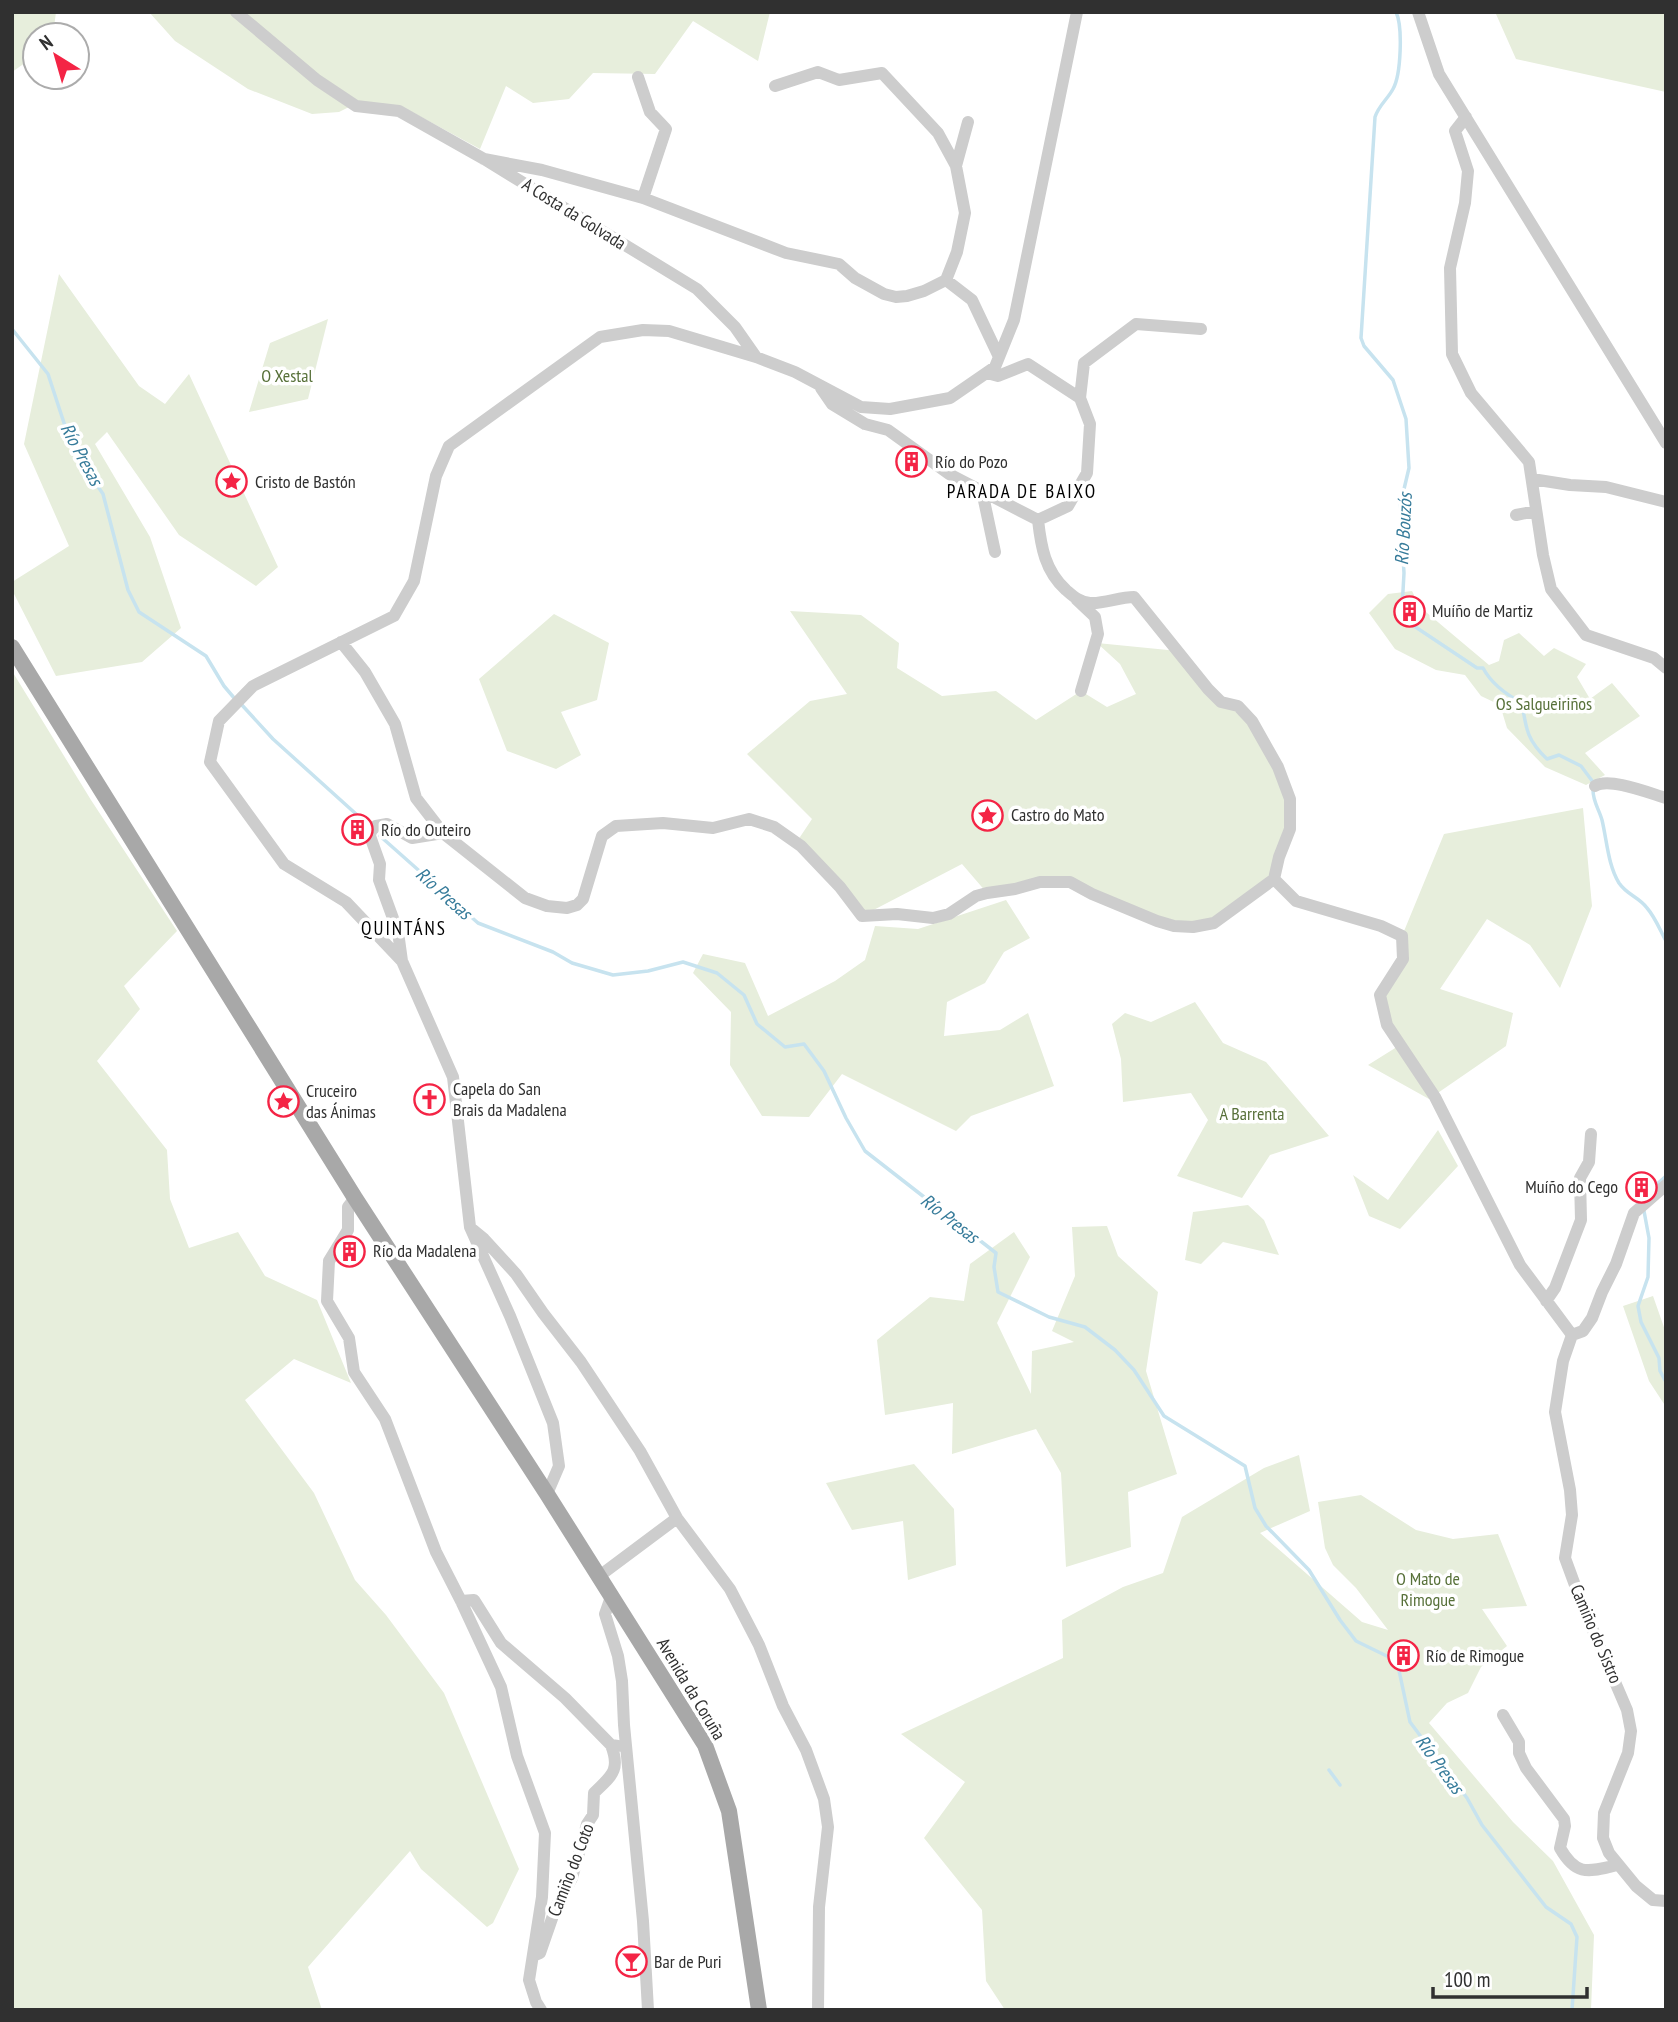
<svg xmlns="http://www.w3.org/2000/svg" width="1678" height="2022" font-family="'PT Sans Narrow',sans-serif">
  <style>
    .green { fill: #e7eedc }
    .lines { fill: none; stroke-linecap: round; stroke-linejoin: round }
    .stream { stroke: #c7e3ef; stroke-width: 3.5 }
    .minor { stroke: #cdcdcd; stroke-width: 12 }
    .major { stroke: #a8a8a8; stroke-width: 16 }
    .labels { text-anchor: middle; stroke-width: 7; stroke-linejoin: round; paint-order: stroke }
    .street-label { font-size: 18px; fill: #303030; stroke: #fff }
    .park-label { font-size: 18px; fill: #577039; stroke: #fff }
    .poi-label { font-size: 18px; fill: #303030; stroke: #fff; text-anchor: start }
    .water-label { font-size: 19px; font-style: italic; fill: #367b9a; stroke: #fff }
    .neighbourhood-label { font-size: 19px; letter-spacing: 2px; fill: #000; stroke: #fff }
  </style>
  <rect width="100%" height="100%" fill="#fff"/>
  <!-- green -->
  <path class="green" d="M12,12h44l-3,23h-18v21l-23,16z
    M149,12h621l-12,49 -65,-40 -38,53 -62,-1 -24,26 -36,4 -27,-17 -26,63 -79,-43 -42,-4 -20,10 -27,2 -64,-25 -73,-48z
    M1497,12h169v80l-150,-33 -20,-45z
    M59,274l80,112 26,18 24,-30 89,193 -22,19 -77,-51 -72,-103 -12,12 55,93 31,91 -39,34 -86,14 -44,-86v-8l57,-36 -45,-102z
    M328,319l-20,80 -59,13 21,-69z
    M1412,591l8,16 69,58 10,-4 5,-21 15,-7 25,23 10,-8 32,16 -9,13 13,22 22,-16 28,33 -55,37 20,22 -19,10 -41,-18 -38,-39 -7,-23 -19,-9 -16,-21 -29,-5 -41,-21 -26,-36 19,-19z
    M790,611l71,4 38,28 -2,25 45,28 54,-5 40,29 45,-29 26,16 29,-13 -16,-30 -23,-21 81,8 30,38 30,17 52,93 -16,80 -60,44 -40,3 -104,-44 -83,11 -25,-29 -100,52 -66,-73 16,-24 -65,-65 63,-53 37,-7z
    M554,614l55,29 -12,57 -36,12 20,43 -25,14 -49,-18 -28,-72z
    M12,671l79,129 86,131 -53,55 16,23 -43,52 70,89 3,49 19,49 49,-16 27,44 52,24 34,83 -57,-24 -49,41 69,93 41,87 31,35 58,78 75,176 -26,54 -6,4 -66,-58 -11,-18 -102,116 14,43h-310z
    M1583,808l9,98 -32,82 -30,-43 -43,-26 -47,70 73,24 -7,33 -77,53 -61,-34 32,-20 -20,-50 23,-36 -1,-23 42,-102z
    M1006,900l24,38 -26,14 -19,31 -38,19 -3,34 56,-6 28,-17 26,73 -83,30 -15,15 -114,-57 -33,43 -47,-1 -32,-51 1,-53 -38,-39 10,-19 42,9 23,53 67,-35 30,-21 10,-34 43,3z
    M1195,1002l28,41 43,19 63,74 -59,19 -28,43 -65,-22 31,-56 -17,-27 -68,9 -2,-43 -9,-35 13,-11 26,9z
    M1438,1130l20,36 -58,63 -31,-13 -16,-41 35,25z
    M1248,1205l16,15 15,35 -56,-13 -22,22 -16,-4 8,-48z
    M1107,1226l11,30 40,36 -12,79 31,103 -49,18 3,55 -65,20 -5,-94 -25,-44 -84,25 1,-51 -68,12 -8,-75 53,-43 34,4 6,-37 44,-32 16,25 -33,66 34,71 1,-43 42,-9 -22,-11 23,-55 -3,-49z
    M1653,1296l13,37v74l-17,-26 -26,-75z
    M1299,1455l11,56 -50,22 102,89 26,8 -32,-42 -23,-23 -8,-17 -7,-46 43,-7 55,35 37,9 45,-5 29,72 -45,3 25,37 -26,21 -13,26 -21,10 -18,20 84,99 40,39 41,74 -3,75h-586l-19,-29 -4,-71 -58,-72 41,-56 -64,-48 162,-76 -1,-38 61,-33 40,-14 19,-56 82,-49z
    M914,1464l40,45 2,56 -48,15 -5,-59 -51,9 -26,-47z"/>
  <g class="lines">
    <!-- stream -->
    <path class="stream" d="M1396,12c7,15 5,63 -3,77 -6,11 -14,16 -18,28l-14,221 3,8 29,34 13,39 3,49 -9,38 4,67 -2,36 3,11 72,48h6c8,15 24,27 39,35 4,26 5,37 25,56l12,-4 22,11 12,16
      M12,329l36,45 18,55 18,37 19,28 25,96 11,22 67,44 18,30 11,13
      M241,704l32,35 93,84
      M1593,790c0,12 6,19 9,30 5,21 6,45 17,63 8,12 20,14 28,25 8,9 13,22 19,33
      M380,836l98,87 75,29 19,11 41,12 35,-4 35,-9 34,11 27,22 13,29 28,23 19,-3 20,27 22,47 19,33 131,102 -2,14 4,25 51,25 36,10 30,23 19,20 30,46 81,50 10,42 11,18 43,44 31,50 16,21 41,20 13,61 57,76 15,27 64,82 25,17 6,13 -5,73
      M1655,1186l11,-10
      M1644,1211l5,27 -1,39 -10,29 3,16 18,36 1,13 6,11
      M1329,1770l11,15"/>
    <!-- minor -->
    <path class="minor" d="M236,12l81,68 39,26 43,5 85,48 213,130 38,38 21,30
      M1418,12l21,62 227,369
      M638,77l12,35 16,17 -23,69
      M1466,117l-11,14 13,40 -3,32 -15,65 2,86 19,39 58,69 14,93 8,34 35,46 68,23 12,10
      M484,159l58,11 101,28 143,55 53,11 16,14 29,16 12,3 11,-1 17,-5 22,-11 11,-28 8,-39 -9,-47 -18,-33 -56,-60 -43,7 -21,-8 -43,14
      M956,166l12,-44
      M946,280l26,20 27,57
      M987,373l11,3 30,-12 52,34 10,26 -3,49 -19,33 -30,14
      M821,388l11,16 33,20 23,6 61,44 89,46c3,27 7,51 28,70 7,6 13,12 24,13 14,1 29,-6 44,-6l74,92 13,13 17,4 14,15 26,46 12,32v30l-11,28 -5,22 22,22 85,25 21,10 1,23 -23,36 7,30 48,72 85,168 52,70
      M1080,398l4,-35 52,-39 65,5
      M1532,479l38,6 36,2 60,15
      M982,491l13,61
      M1516,515l20,-4
      M1077,600l18,17 3,17 -17,57
      M341,642l24,30 30,52 21,74 27,35 82,65 22,8 20,2 10,-3 6,-6 19,-63 14,-10 47,-3 50,5 36,-9 25,8 27,19 39,41 22,29 35,-2 36,4 16,-4 27,-18 11,-3 28,-4 25,-7h30l22,12 65,27 17,5 19,1 21,-4 60,-44
      M1595,786c14,-9 54,7 71,12
      M402,961l-4,-29 -19,-52 1,-16 -10,-28 1,-5 5,-5 11,-2 25,14 31,-5
      M355,1198l-7,9v23l-19,31 -2,40 22,37 5,34 31,47 51,133 25,49 40,86 16,69 28,77 -3,64 -13,83 7,22 5,8
      M473,1230l11,9 32,35 27,39 38,49 59,89 37,67 53,71 29,56 24,61 23,44 18,49 4,28 -9,80 -1,103
      M1546,1301l9,-13 26,-68 -1,-42 9,-16 2,-28
      M1572,1335l-9,26 -8,51 15,78 2,25 -7,43 18,49 44,103 4,21 -3,22 -24,60 -1,25 6,15 27,33 17,14 13,1
      M1572,1335l11,-4 9,-13 10,-26 14,-28 18,-51 32,-28
      M547,1494l12,-28 -6,-43 -43,-107 -40,-89 -17,-150 -51,-116 -56,-59 -62,-38 -74,-102 9,-41 34,-35 141,-70 20,-35 22,-105 13,-30 151,-109 43,-7 26,1 87,26 39,15 66,35 29,2 60,-11 45,-31 19,-47 63,-308
      M598,1577l79,-59
      M611,1597l-6,17 13,42 4,25 2,44 19,196 5,89
      M461,1601l13,-1 27,43 64,55 46,47 7,1
      M1503,1715l16,27v11l7,15 38,51 1,7 -5,22c17,30 30,23 58,17
      M533,1956l7,-3 16,-46 16,-29 15,-54 6,-9 1,-22c17,-17 27,-22 17,-48"/>
    <!-- major -->
    <path class="major" d="M12,647l343,551 192,296 158,251 24,66 30,199"/>
  </g>
  <!-- icons -->
  <defs>
    <symbol id="building-ring" viewBox="-11 -11 22 22"><circle r="9.5" fill="#fff" stroke="#f42445" stroke-width="1.5"/><path d="M-4-6H4V6H1V3H-1V6H-4ZM-2.5-4.3h1.7v1.8h-1.7ZM.8-4.3h1.7v1.8H.8ZM-2.5-1h1.7V.8h-1.7ZM.8-1h1.7V.8H.8Z" fill="#f42445"/></symbol>
    <symbol id="sight-ring" viewBox="-11 -11 22 22"><circle r="9.5" fill="#fff" stroke="#f42445" stroke-width="1.5"/><path d="M0-6L1.8-2.2L6-1.7L2.9 1.2L3.7 5.4L0 3.3L-3.7 5.4L-2.9 1.2L-6-1.7L-1.8-2.2Z" fill="#f42445"/></symbol>
    <symbol id="church-ring" viewBox="-11 -11 22 22"><circle r="9.5" fill="#fff" stroke="#f42445" stroke-width="1.5"/><path d="M-1.2-6h2.4v3.5h3.3v2.4h-3.3V6h-2.4V-.1h-3.3v-2.4h3.3Z" fill="#f42445"/></symbol>
    <symbol id="bar-ring" viewBox="-11 -11 22 22"><circle r="9.5" fill="#fff" stroke="#f42445" stroke-width="1.5"/><path d="M-6-5H6L.8 .8V4.5H3.5V6h-7V4.5H-.8V.8Z" fill="#f42445"/></symbol>
  </defs>
  <g fill-rule="evenodd">
    <use href="#building-ring" x="894" y="444" width="35" height="35"/>
    <use href="#sight-ring" x="214" y="464" width="35" height="35"/>
    <use href="#building-ring" x="1392" y="594" width="35" height="35"/>
    <use href="#sight-ring" x="970" y="798" width="35" height="35"/>
    <use href="#building-ring" x="340" y="812" width="35" height="35"/>
    <use href="#church-ring" x="412" y="1082" width="35" height="35"/>
    <use href="#sight-ring" x="266" y="1084" width="35" height="35"/>
    <use href="#building-ring" x="1624" y="1170" width="35" height="35"/>
    <use href="#building-ring" x="332" y="1234" width="35" height="35"/>
    <use href="#building-ring" x="1386" y="1638" width="35" height="35"/>
    <use href="#bar-ring" x="614" y="1944" width="35" height="35"/>
  </g>
  <g class="labels">
    <!-- street labels -->
    <g class="street-label">
      <text transform="translate(574 214) rotate(32)" y="6">A Costa da Golvada</text>
      <text transform="translate(1596 1634) rotate(67)" y="6">Camiño do Sistro</text>
      <text transform="translate(691 1689) rotate(59)" y="6">Avenida da Coruña</text>
      <text transform="translate(571 1870) rotate(-69)" y="6">Camiño do Coto</text>
    </g>
    <!-- park labels -->
    <g class="park-label">
      <text x="287" y="382">O Xestal</text>
      <text x="1544" y="710">Os Salgueiriños</text>
      <text x="1252" y="1120">A Barrenta</text>
      <text x="1428" y="1585">O Mato de<tspan x="1428" dy="21">Rimogue</tspan></text>
    </g>
    <!-- poi labels -->
    <g class="poi-label">
      <text x="935" y="468">Río do Pozo</text>
      <text x="255" y="488">Cristo de Bastón</text>
      <text x="1432" y="617">Muíño de Martiz</text>
      <text x="1011" y="821">Castro do Mato</text>
      <text x="381" y="836">Río do Outeiro</text>
      <text x="453" y="1095">Capela do San<tspan x="453" dy="21">Brais da Madalena</tspan></text>
      <text x="306" y="1097">Cruceiro<tspan x="306" dy="21">das Ánimas</tspan></text>
      <text x="1618" y="1193" text-anchor="end">Muíño do Cego</text>
      <text x="373" y="1257">Río da Madalena</text>
      <text x="1426" y="1662">Río de Rimogue</text>
      <text x="654" y="1968">Bar de Puri</text>
    </g>
    <!-- water labels -->
    <g class="water-label">
      <text transform="translate(82 454) rotate(62)" y="7">Río Presas</text>
      <text transform="translate(1403 529) rotate(-87)" y="7">Río Bouzós</text>
      <text transform="translate(444 893) rotate(42)" y="7">Río Presas</text>
      <text transform="translate(950 1218) rotate(38)" y="7">Río Presas</text>
      <text transform="translate(1440 1764) rotate(54)" y="7">Río Presas</text>
    </g>
    <!-- neighbourhood labels -->
    <g class="neighbourhood-label">
      <text x="1022" y="498">PARADA DE BAIXO</text>
      <text x="404" y="935">QUINTÁNS</text>
    </g>
  </g>
  <!-- border -->
  <rect width="1678" height="2022" fill="none" stroke="#303030" stroke-width="28"/>
  <!-- north arrow -->
  <g transform="translate(56 56) rotate(323)"><circle r="33" fill="#ffffff" stroke="#acacac" stroke-width="2"/>
  <path d="M0-5L12 26L0 18L-12 26Z" fill="#f42445"/>
  <text y="-10" font-size="19" font-weight="bold" text-anchor="middle" fill="#303030">N</text>
  </g>
  <!-- scale -->
  <path d="M1433 1987v10h154v-10" fill="none" stroke="#303030" stroke-width="3.5"/>
  <text x="1444" y="1987" font-size="21" fill="#303030" stroke="#ffffff" stroke-width="5" paint-order="stroke">100 m</text>
</svg>
